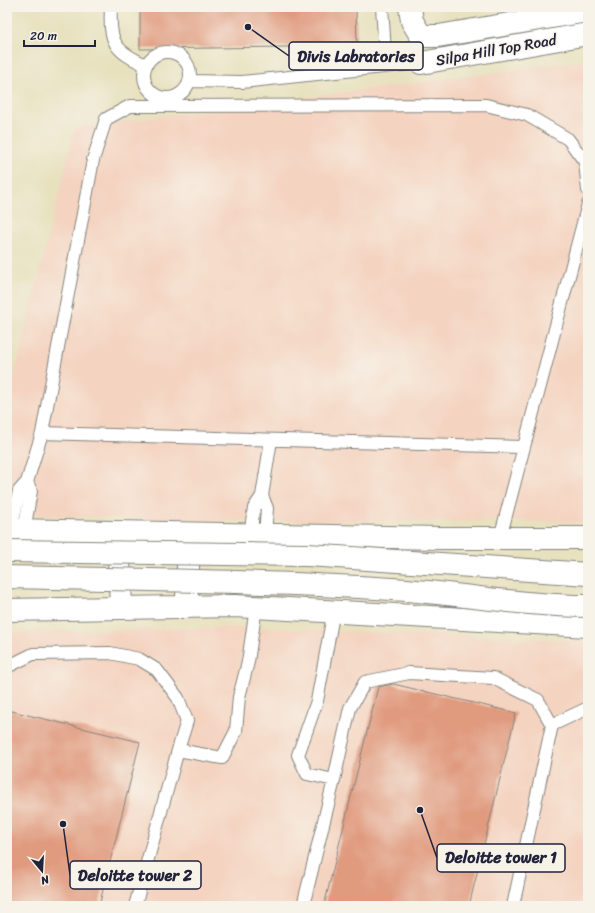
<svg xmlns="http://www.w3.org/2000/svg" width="595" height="913" font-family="Sriracha,sans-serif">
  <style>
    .built { fill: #f4d3c0 }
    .building { fill: #e09a7e }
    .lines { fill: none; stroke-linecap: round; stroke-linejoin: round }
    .service-casing { stroke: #84827c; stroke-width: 14 }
    .minor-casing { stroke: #84827c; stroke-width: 24 }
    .primary-casing { stroke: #84827c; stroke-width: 24 }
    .service { stroke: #fff; stroke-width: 12 }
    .minor { stroke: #fff; stroke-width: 22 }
    .primary { stroke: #fff; stroke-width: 22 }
    .motorway-bridge-casing { stroke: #84827c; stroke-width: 24; stroke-linecap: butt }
    .motorway-bridge { stroke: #fff; stroke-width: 22 }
    .labels { text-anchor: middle; stroke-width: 3; stroke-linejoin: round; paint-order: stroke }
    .street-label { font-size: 15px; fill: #22223b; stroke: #f7f3e8 }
    .leader { fill: none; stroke: #22223b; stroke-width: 1.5 }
    .callout-dot { fill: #22223b; stroke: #f7f3e8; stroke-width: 1.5 }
    .callout { fill: #f7f3e8; stroke: #22223b; stroke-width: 1.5 }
    .callout-label { font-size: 16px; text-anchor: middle; font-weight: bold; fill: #22223b }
  </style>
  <rect width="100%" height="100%" fill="#f7f3e8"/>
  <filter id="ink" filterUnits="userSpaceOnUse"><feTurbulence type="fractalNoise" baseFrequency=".025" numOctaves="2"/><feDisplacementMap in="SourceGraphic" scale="8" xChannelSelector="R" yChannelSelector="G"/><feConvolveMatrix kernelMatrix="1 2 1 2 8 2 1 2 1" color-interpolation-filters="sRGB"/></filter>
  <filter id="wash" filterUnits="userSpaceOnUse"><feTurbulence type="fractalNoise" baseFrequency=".012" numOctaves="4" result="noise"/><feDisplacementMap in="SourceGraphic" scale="16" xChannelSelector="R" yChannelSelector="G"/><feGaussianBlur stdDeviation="0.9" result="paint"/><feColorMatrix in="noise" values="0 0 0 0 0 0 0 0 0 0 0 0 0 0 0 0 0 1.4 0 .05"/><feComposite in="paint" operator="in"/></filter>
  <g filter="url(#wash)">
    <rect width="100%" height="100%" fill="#e7e1be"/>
    <!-- built -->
    <path class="built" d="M588,60v462l-388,-1 -193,-7v-108l68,-278z
      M237,627l351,14v265h-581v-273z"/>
    <g id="blocks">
      <!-- building -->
      <path class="building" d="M140,7h216l1,39 -217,3z
        M393,684l123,29 -47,193h-145l54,-219z
        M7,710l133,32 -41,164h-92z"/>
    </g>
  </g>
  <g filter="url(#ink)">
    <use href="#blocks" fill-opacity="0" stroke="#84827c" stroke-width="1"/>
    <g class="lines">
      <defs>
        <path id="service" d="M111,7c-2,35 3,44 35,58
          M382,7l4,60
          M144 75a23 23 0 1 1 46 0a23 23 0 1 1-46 0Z
          M189,81l53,1 179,-19
          M42,433l481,14
          M11,531l8,-40 8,-9
          M24,531l7,-40 -4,-9 15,-49 51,-273 13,-41 24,-13 356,-1 41,10 41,24 17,23 3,28
          M250,535l4,-27 8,-12
          M265,535l2,-27 -5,-12 9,-56
          M500,538l88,-334
          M334,610l-17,91 -19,54 9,19 27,6 16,-72 15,-26 44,-9 84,5 45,22 14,25 -39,181
          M7,667l26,-13 77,-1 29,6 18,11 21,28 9,23 -9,29 44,8 14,-27 3,-34 9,-35 8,-55
          M552,725l36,-17
          M135,906l43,-156
          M303,906l31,-126"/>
        <path id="minor" d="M410,7l2,14 9,15h17l150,-25
          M421,63l167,-29"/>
        <path id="primary" d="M7,530l434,8h147
          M118,533l3,75
          M187,600l2,-66
          M7,610l228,-4 353,20"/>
      </defs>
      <!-- service casing -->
      <use href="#service" class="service-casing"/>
      <!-- minor casing -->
      <use href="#minor" class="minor-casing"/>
      <!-- primary casing -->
      <use href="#primary" class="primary-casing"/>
      <!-- service -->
      <use href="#service" class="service"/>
      <!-- minor -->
      <use href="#minor" class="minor"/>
      <!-- primary -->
      <use href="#primary" class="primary"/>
      <defs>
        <path id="motorway-bridge" d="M7,551l301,4 280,19
          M7,577c128,3 257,4 385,12 65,4 130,17 196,17"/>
      </defs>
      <!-- motorway-bridge casing -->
      <use href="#motorway-bridge" class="motorway-bridge-casing"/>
      <!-- motorway-bridge -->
      <use href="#motorway-bridge" class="motorway-bridge"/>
    </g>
  </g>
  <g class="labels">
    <!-- street labels -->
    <g class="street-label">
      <text transform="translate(496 50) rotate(-10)" y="5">Silpa Hill Top Road</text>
    </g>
  </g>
  <!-- callouts -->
  <path class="leader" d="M248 27L289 56M420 810L437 858M63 824L70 875"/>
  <g class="callout-dot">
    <circle cx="248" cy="27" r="4"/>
    <circle cx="420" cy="810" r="4"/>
    <circle cx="63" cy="824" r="4"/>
  </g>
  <g class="callout">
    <rect x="289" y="42" width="134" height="28" rx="4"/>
    <rect x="437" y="844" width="128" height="28" rx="4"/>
    <rect x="70" y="861" width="131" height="28" rx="4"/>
  </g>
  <g class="callout-label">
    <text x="356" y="62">Divis Labratories</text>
    <text x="501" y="863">Deloitte tower 1</text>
    <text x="135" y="881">Deloitte tower 2</text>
  </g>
  <!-- margin -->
  <rect width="595" height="913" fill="none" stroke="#f7f3e8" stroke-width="24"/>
  <!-- north arrow -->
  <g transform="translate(42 871) rotate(162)" stroke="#f7f3e8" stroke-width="3" paint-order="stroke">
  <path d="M0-3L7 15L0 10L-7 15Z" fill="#22223b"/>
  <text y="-6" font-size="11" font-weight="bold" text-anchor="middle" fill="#22223b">N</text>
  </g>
  <!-- scale -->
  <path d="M24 40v6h71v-6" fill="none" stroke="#22223b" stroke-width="2"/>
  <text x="30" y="40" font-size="12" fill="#22223b" stroke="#f7f3e8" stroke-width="3" paint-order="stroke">20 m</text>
</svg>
